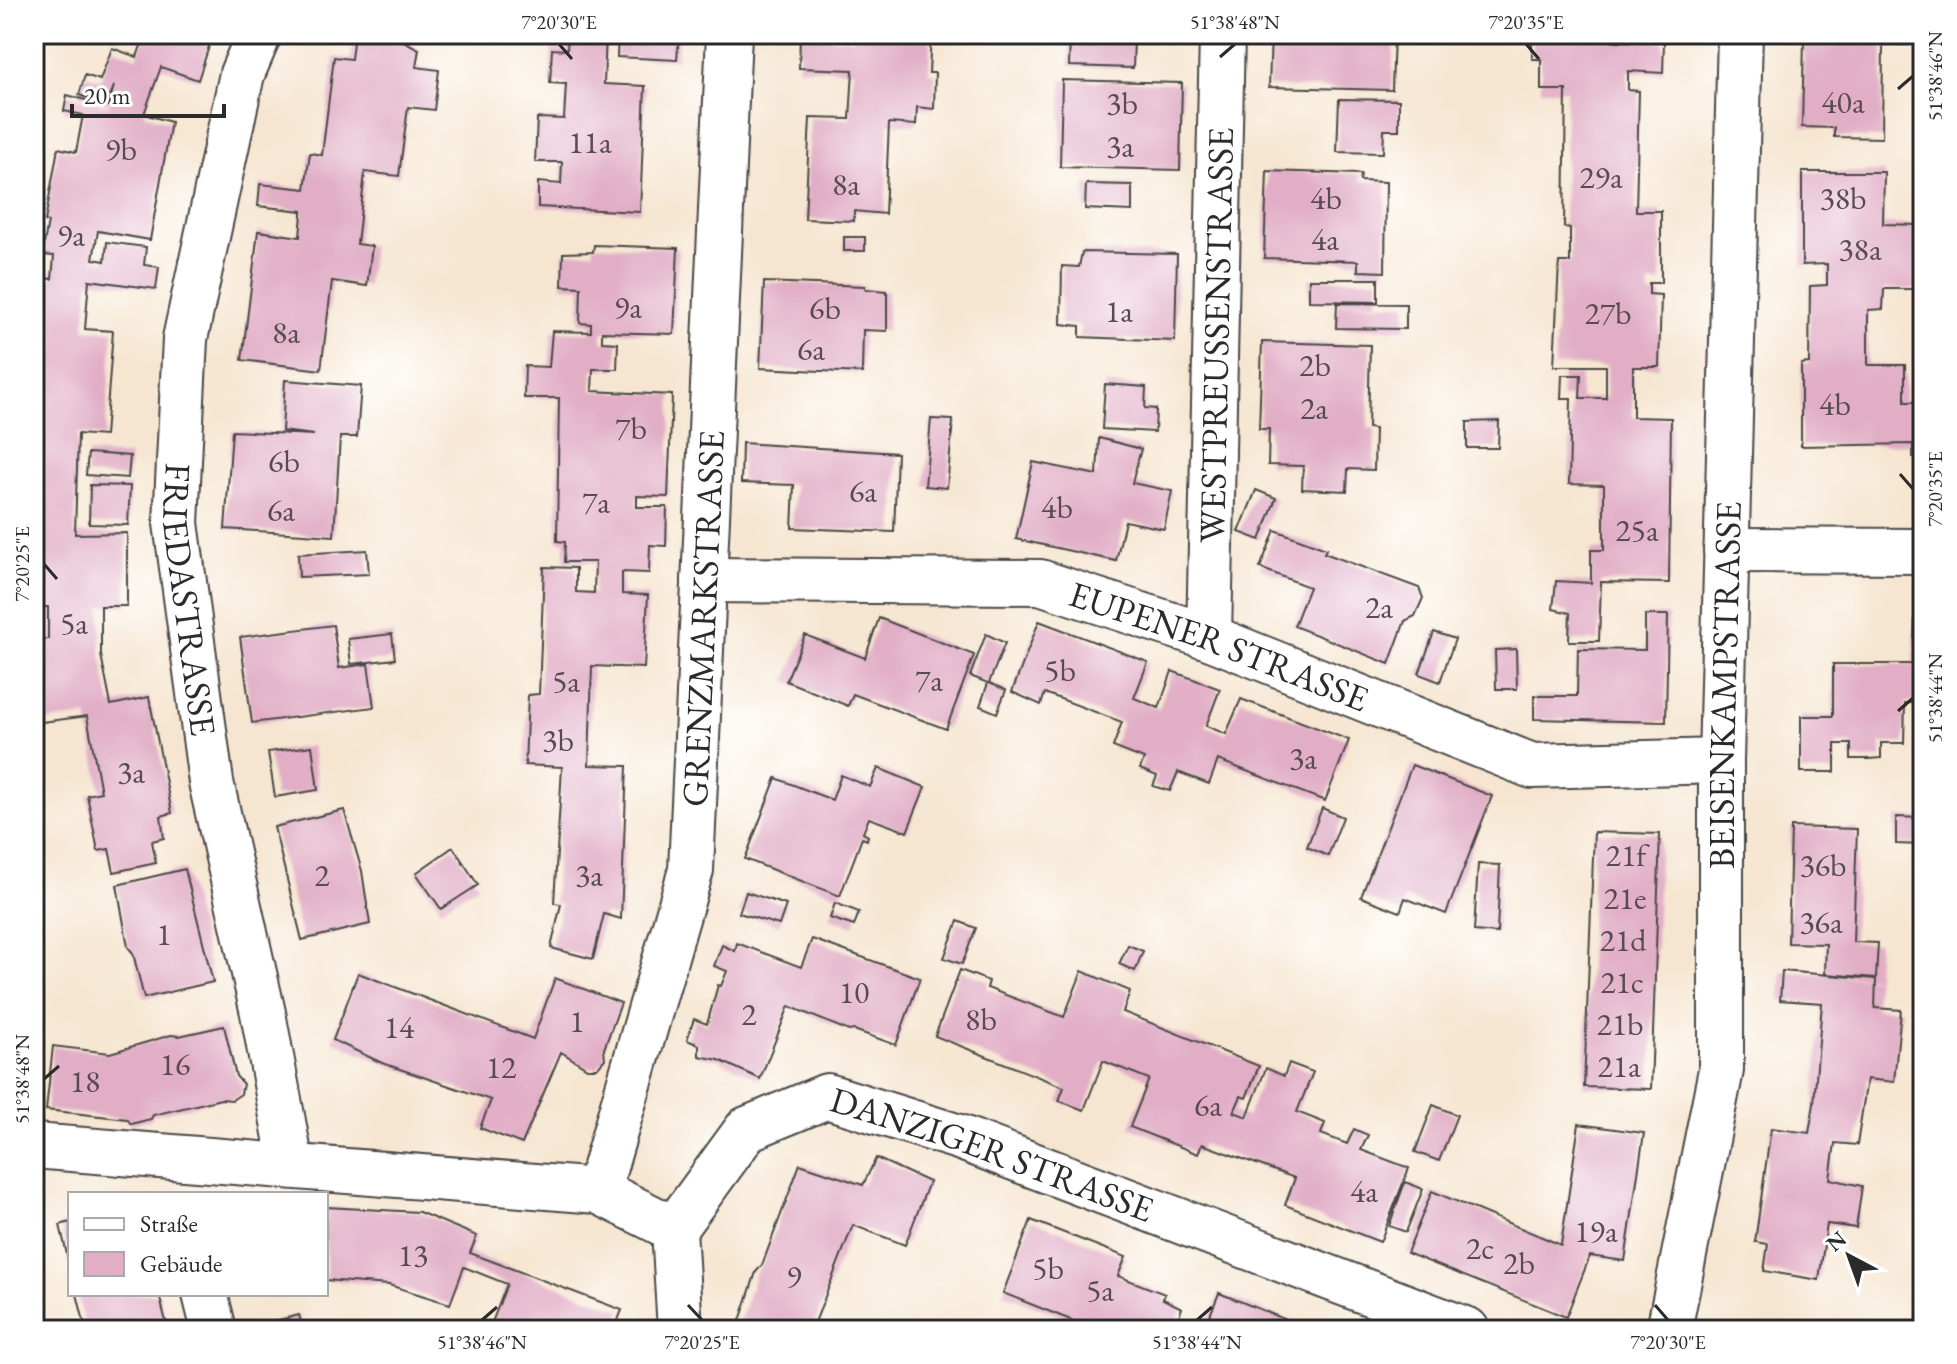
<svg xmlns="http://www.w3.org/2000/svg" width="1957" height="1364" font-family="'EB Garamond',serif">
  <style>
    .building { fill: #e1aec6 }
    .lines { fill: none; stroke-linecap: round; stroke-linejoin: round }
    .street-casing { stroke: #494744; stroke-width: 48 }
    .street { stroke: #fff; stroke-width: 44 }
    .ticks { fill: none; stroke: #2b2b2b; stroke-width: 3 }
    .labels { text-anchor: middle; stroke-width: 6; stroke-linejoin: round; paint-order: stroke }
    .number-label { font-size: 32px; fill: #584c52 }
    .street-label { font-size: 36px; fill: #2b2b2b; stroke: #fff }
    .neatline { fill: none; stroke: #2b2b2b; stroke-width: 3 }
    .ticks-label { font-size: 20px; text-anchor: middle; fill: #2b2b2b }
  </style>
  <rect width="100%" height="100%" fill="#fff"/>
  <filter id="ink" filterUnits="userSpaceOnUse"><feTurbulence type="fractalNoise" baseFrequency=".0125" numOctaves="2"/><feDisplacementMap in="SourceGraphic" scale="16" xChannelSelector="R" yChannelSelector="G"/><feConvolveMatrix kernelMatrix="1 2 1 2 8 2 1 2 1" color-interpolation-filters="sRGB"/></filter>
  <filter id="wash" filterUnits="userSpaceOnUse"><feTurbulence type="fractalNoise" baseFrequency=".006" numOctaves="4" result="noise"/><feDisplacementMap in="SourceGraphic" scale="32" xChannelSelector="R" yChannelSelector="G"/><feGaussianBlur stdDeviation="1.8" result="paint"/><feColorMatrix in="noise" values="0 0 0 0 0 0 0 0 0 0 0 0 0 0 0 0 0 1.4 0 .05"/><feComposite in="paint" operator="in"/></filter>
  <g filter="url(#wash)">
    <rect width="100%" height="100%" fill="#f6e6d1"/>
    <g id="blocks">
      <!-- building -->
      <path class="building" d="M145,34h68l-15,46 -37,-13 -17,47 27,8 -21,118 -52,-9 -5,28 12,2 2,-19 39,5 -2,18 15,2 -3,22 -67,-9 -4,49 28,2 -8,105 -27,-2 -3,100 52,-1v73h-26v49l10,50 38,-8 23,116 -11,3 3,22 -12,3 4,22 -42,9 -5,-23 -11,2 -11,-56 14,-3 -14,-76 -53,7v-83l14,-1v-32h-14v-124l5,-20h-5v-59l6,-127 12,2 2,-23 -12,-1 6,-33 -3,-1 13,-73 18,4 7,-37 -19,-4 3,-16 41,11 6,-20 -7,18 -28,-9 6,-20 15,5 12,-32 25,9z
        M354,34l46,5 19,10 -3,18 23,3 -5,40 -26,-3 -9,69 -34,-4 -8,72 15,2 -5,40 -35,-5 -11,89 -79,-10 16,-129 42,6 2,-23v-3l-44,-5 2,-22 45,5 5,-36 12,2 12,-98 17,2z
        M568,34h38l-2,50 41,2 -5,126 -102,-5v-25l23,2 1,-22h-27l2,-44 27,1 2,-35 -16,-1 2,-34 15,1z
        M618,34h61l-2,26 -60,-3z
        M854,34h77l-2,39h6l-1,36 -17,-2 -1,18 -27,-2 -4,91 -31,-3v10l-49,-2 5,-101 40,1 3,-49 -54,-2 1,-31 53,2z
        M1271,34h123l-2,56 -123,-3z
        M1574,34h39v7l51,1 -1,31 -35,-2v19l11,1 -3,120h25v72h-12v11l12,1 -2,72h-26v50l38,1 -2,165 -68,-1 -2,59h-30l1,-28 -17,-4 3,-28 35,2v-33h13v-65l-35,-1 2,-86h-10l1,-23h19l-1,23h26v-32h-52l5,-104h11v-34l-6,-1 2,-137h-25v-31h-9v-20l42,1z
        M1856,34h51v11l-24,-1 -1,94 -48,-1v-9l-32,-1 2,-88 52,2z
        M1070,37l64,2 -1,29 -64,-2z
        M1062,80l120,3 -2,87 -120,-3z
        M1339,99l60,1v30h-15l-1,23 -46,-1z
        M1267,171l94,3 -1,7 26,1 -1,90 -27,-1v-10l-94,-3z
        M1802,172h82l-1,52 35,1 -1,64h-33l-1,20 -15,1v55h37v37h18v55h-10v-13l-112,2v-82l8,-1 1,-77 17,-1v-21l-25,1z
        M1086,184l46,1v26l-47,-2z
        M844,237h21v14h-21z
        M594,245l84,3 -4,86 -72,-2v10l16,1 -1,26h-24l-1,22 80,4 -4,102 -31,-1v11h30l-1,39 -16,-1 -1,28 -27,-1v22l26,1 -4,73 -52,-2 -3,99 38,1 -6,153 -17,-5 -11,45 -42,-11 10,-44 -7,-1 8,-136 -37,-2 3,-70 11,-1 5,-127 32,1v24l18,1 1,-31h-31l1,-20 -8,-1 2,-143h-35l1,-32 24,1 3,-36 39,1v-8l-11,-1 1,-36 -19,-1 1,-33 30,-1z
        M1082,252l95,2 -2,87 -95,-4v-11l-19,-2 1,-58 17,1z
        M1309,279h69v23l-69,-1z
        M764,282l101,4v3l22,2v40l-24,-1 -1,43 -102,-5z
        M1337,303l69,1v25l-70,-1z
        M1262,342l108,3 -2,83 7,1 -1,41 -26,-1 -1,22 -45,-2 1,-23 -35,-1 1,-36h-10z
        M285,380l76,6 -4,51h-17l-6,99 -109,-7 7,-98 82,4 -32,-4z
        M1105,384l41,3 -1,21 11,1 -1,23 -53,-3z
        M931,419l22,1 -6,68 -22,-2z
        M1499,421l-1,27h-31v-26z
        M1099,438l42,11 -9,34 40,8 -8,38 -39,-8 -9,40 -100,-22 17,-77 64,13z
        M742,443l155,10 -3,79 -102,-4 2,-43 -53,-2z
        M88,453l42,3 -2,22 -42,-3z
        M90,485l40,1 -2,39 -39,-1z
        M1256,490l20,8 -16,42 -21,-8z
        M1275,530l51,19 -2,4 95,35 4,10 -8,18 -10,5 -16,43 -95,-38 15,-39 -49,-19z
        M367,550l2,24 -70,3 -1,-23z
        M1915,613h8v36h-9z
        M1645,615h23l-2,107 -132,-3v-23h43l1,-47 67,1z
        M879,618l95,37 -28,74 -93,-35 -5,12 -62,-25 19,-46 60,23z
        M1039,621l109,41 -14,36 25,10 13,-37 48,18 -14,37 20,8 15,-35 108,41 -24,61 -107,-41 -9,24 -31,-12 -8,19 -17,-5 4,-10 -17,-7 4,-10 -31,-12 9,-25 -77,-29 -4,12 -29,-13z
        M333,625l6,43 29,-4 6,43 -122,16 -12,-86z
        M1434,632l21,7 -15,43 -21,-8z
        M392,634l3,25 -44,5 -3,-25z
        M986,634l19,9 -16,40 17,7 -9,23 -17,-7 8,-23 -18,-7z
        M1516,649l1,40h-21l-1,-39z
        M1913,651h10v52h-18l-1,40h-23v15l-13,1h-17v-15h-16v28h-34v-56h32v-52h80z
        M312,746l6,44 -43,7 -7,-45z
        M1412,765l80,31 -46,118 -41,-16 -5,14 -39,-15z
        M878,768l47,19 -18,45 -38,-14 -6,15 5,3 -1,4 -5,-2 -22,58 -95,-37 31,-81 56,22 9,-25 29,12z
        M1322,808l21,9 -15,39 -21,-9z
        M344,810l18,61 8,53 -68,16 -28,-113z
        M1896,817l27,1v27l-27,-1z
        M1791,827l66,2 -4,113 25,1 -2,35 -51,-4 1,-30 -38,-1z
        M1594,832l66,2 -9,255 -67,-2z
        M453,847l25,38 -37,24 -25,-36z
        M1478,864l22,1 -3,68 -23,-2z
        M185,869l28,113 -69,16 -11,-45 -5,-6 -11,-62z
        M746,892l40,13 -7,20 -40,-12z
        M835,903l24,9 -5,14 -24,-8z
        M958,921l18,7 -14,36 -18,-6z
        M812,939l108,39 -24,67 -42,-15 -5,1 -60,-25 -29,73 -41,-19 -20,-4v-11l-12,-5 7,-21 13,5 11,-39 3,1 6,-15 -13,-5 8,-21 13,6 2,-8 64,24z
        M1128,945l15,6 -8,20 -16,-7z
        M960,970l29,11 -2,7 77,29 18,-46 48,20 -7,21 136,54 -13,32 -5,-2 -7,16 13,5 19,-49 18,8 5,-13 24,9 -16,40 28,11 -4,11 26,10 7,-15 14,6 -7,15 48,18 -29,74 -95,-37 10,-27 -93,-34 -4,10 -68,-27 19,-48 -46,-18 -19,49 -25,-9 5,-14 -129,-51z
        M1782,971l94,8 -1,29 26,2 -7,72 -27,-3 -10,66 -22,-2 -5,36 32,7 -6,42 -29,-4 -8,56 -55,-9 4,-27 -13,-2 16,-114 38,5 5,-29 8,-101 -42,-3z
        M358,973l175,66 22,-61 66,25 -17,46 1,10 -8,9h-10l-26,-16 -39,92 -42,-16 11,-28 -109,-37 -49,-23z
        M224,1026l12,50 7,8 -2,10 -9,6 -11,-1 -68,16 -2,4 -20,5 -4,-5 -81,-9 7,-64 57,7 61,-18 8,1z
        M1433,1105l24,10 -18,46 -24,-9z
        M1579,1124l65,9 -19,128 -35,-5 -24,61 -159,-64 25,-62 129,54z
        M876,1158l53,24 -24,63 -52,-20 -41,105h-75l19,-58 6,-7 38,-101 63,21z
        M1405,1182l18,7 -17,43 -17,-6z
        M326,1207l93,5 58,24 -7,17 152,57 -8,20h-125l18,-46 -43,-17 -14,37 -61,-19 -63,-5z
        M1031,1220l95,37 -8,19 47,18 -2,5 19,9 -5,13 22,9h-115l2,-4 -83,-33z
        M70,1222v40l-1,1 -9,-38z
        M1219,1293l93,37h-108z
        M77,1294h82l9,36h-82z
        M299,1315l4,15h-46l-1,-4z"/>
    </g>
  </g>
  <g filter="url(#ink)">
    <use href="#blocks" fill-opacity="0" stroke="#494744" stroke-width="2"/>
    <g class="lines">
      <defs>
        <g id="street">
          <path id="s1" d="M259,34l-17,40 -57,265 -9,184 35,259 52,231 28,152"/>
          <path d="M1726,550l197,1"/>
          <path id="s2" d="M704,580l336,2 169,55 323,129 189,-5"/>
          <path id="s3" d="M1209,637l13,-603"/>
          <path id="s4" d="M34,1146l564,45 76,38 73,-100 80,-33 132,41 508,193"/>
          <path id="s5" d="M598,1191l93,-321 38,-836"/>
          <path d="M674,1229l6,101"/>
          <path d="M205,1294l9,36"/>
          <path id="s6" d="M1669,1330l52,-260v-309l19,-727"/>
        </g>
      </defs>
      <!-- street casing -->
      <use href="#street" class="street-casing"/>
      <!-- street -->
      <use href="#street" class="street"/>
    </g>
  </g>
  <!-- ticks -->
  <path class="ticks" d="M559,44l13,15M1526,44l13,15M1220,57l15,-13M1898,89l15,-13M1900,474l13,15M44,564l13,15M1898,711l15,-13M44,1079l15,-13M688,1305l14,15M1655,1305l13,15M482,1320l15,-13M1197,1320l15,-13"/>
  <g class="labels">
    <!-- number labels -->
    <g class="number-label">
      <text x="1843" y="113">40a</text>
      <text x="1122" y="114">3b</text>
      <text x="590" y="153">11a</text>
      <text x="1120" y="157">3a</text>
      <text x="121" y="160">9b</text>
      <text x="1601" y="188">29a</text>
      <text x="846" y="195">8a</text>
      <text x="1326" y="209">4b</text>
      <text x="1843" y="209">38b</text>
      <text x="71" y="246">9a</text>
      <text x="1325" y="250">4a</text>
      <text x="1860" y="260">38a</text>
      <text x="628" y="318">9a</text>
      <text x="825" y="319">6b</text>
      <text x="1119" y="322">1a</text>
      <text x="1608" y="324">27b</text>
      <text x="286" y="343">8a</text>
      <text x="811" y="360">6a</text>
      <text x="1315" y="376">2b</text>
      <text x="1835" y="415">4b</text>
      <text x="1314" y="419">2a</text>
      <text x="631" y="439">7b</text>
      <text x="284" y="472">6b</text>
      <text x="863" y="502">6a</text>
      <text x="596" y="513">7a</text>
      <text x="1057" y="518">4b</text>
      <text x="281" y="521">6a</text>
      <text x="1637" y="541">25a</text>
      <text x="1379" y="618">2a</text>
      <text x="74" y="634">5a</text>
      <text x="1060" y="681">5b</text>
      <text x="929" y="691">7a</text>
      <text x="566" y="692">5a</text>
      <text x="558" y="751">3b</text>
      <text x="1303" y="769">3a</text>
      <text x="131" y="783">3a</text>
      <text x="1626" y="866">21f</text>
      <text x="1823" y="876">36b</text>
      <text x="322" y="886">2</text>
      <text x="589" y="886">3a</text>
      <text x="1625" y="909">21e</text>
      <text x="1821" y="933">36a</text>
      <text x="164" y="945">1</text>
      <text x="1623" y="951">21d</text>
      <text x="1622" y="993">21c</text>
      <text x="854" y="1003">10</text>
      <text x="749" y="1025">2</text>
      <text x="981" y="1030">8b</text>
      <text x="577" y="1032">1</text>
      <text x="1620" y="1035">21b</text>
      <text x="399" y="1038">14</text>
      <text x="175" y="1075">16</text>
      <text x="1619" y="1077">21a</text>
      <text x="501" y="1078">12</text>
      <text x="85" y="1092">18</text>
      <text x="1208" y="1116">6a</text>
      <text x="1364" y="1202">4a</text>
      <text x="1596" y="1242">19a</text>
      <text x="1480" y="1259">2c</text>
      <text x="413" y="1266">13</text>
      <text x="1519" y="1274">2b</text>
      <text x="1048" y="1279">5b</text>
      <text x="794" y="1287">9</text>
      <text x="1100" y="1301">5a</text>
    </g>
    <!-- street labels -->
    <g class="street-label">
      <text dy="13" stroke="none"><textPath href="#s3" startOffset="302">WESTPREUSSENSTRASSE</textPath></text>
      <text dy="13" stroke="none"><textPath href="#s1" startOffset="576">FRIEDASTRASSE</textPath></text>
      <text dy="13" stroke="none"><textPath href="#s5" startOffset="586">GRENZMARKSTRASSE</textPath></text>
      <text dy="13" stroke="none"><textPath href="#s2" startOffset="526">EUPENER STRASSE</textPath></text>
      <text dy="13" stroke="none"><textPath href="#s6" startOffset="650">BEISENKAMPSTRASSE</textPath></text>
      <text dy="13" stroke="none"><textPath href="#s4" startOffset="1036">DANZIGER STRASSE</textPath></text>
    </g>
  </g>
  <!-- margin -->
  <rect width="1957" height="1364" fill="none" stroke="#fff" stroke-width="88"/>
  <!-- legend -->
  <rect x="68" y="1192" width="260" height="104" fill="#ffffff" stroke="#aaaaaa" stroke-width="2"/>
  <rect x="84" y="1218" width="40" height="12" fill="#ffffff" stroke="#aaaaaa" stroke-width="2"/>
  <text x="140" y="1232" font-size="24" fill="#2b2b2b">Straße</text>
  <rect x="84" y="1252" width="40" height="24" fill="#e1aec6" stroke="#aaaaaa" stroke-width="2"/>
  <text x="140" y="1272" font-size="24" fill="#2b2b2b">Gebäude</text>
  <!-- north arrow -->
  <g transform="translate(1849 1256) rotate(319)" stroke="#ffffff" stroke-width="6" paint-order="stroke">
  <path d="M0-6L14 30L0 20L-14 30Z" fill="#2b2b2b"/>
  <text y="-12" font-size="22" font-weight="bold" text-anchor="middle" fill="#2b2b2b">N</text>
  </g>
  <!-- scale -->
  <path d="M72 104v12h152v-12" fill="none" stroke="#2b2b2b" stroke-width="4"/>
  <text x="84" y="104" font-size="24" fill="#2b2b2b" stroke="#ffffff" stroke-width="6" paint-order="stroke">20 m</text>
  <rect x="44" y="44" width="1869" height="1276" class="neatline"/>
  <g class="ticks-label">
    <text x="559" y="29">7°20'30"E</text>
    <text x="1235" y="29">51°38'48"N</text>
    <text x="1526" y="29">7°20'35"E</text>
    <text transform="translate(1935 76) rotate(-90)" y="7">51°38'46"N</text>
    <text transform="translate(1935 489) rotate(-90)" y="7">7°20'35"E</text>
    <text transform="translate(22 564) rotate(-90)" y="7">7°20'25"E</text>
    <text transform="translate(1935 698) rotate(-90)" y="7">51°38'44"N</text>
    <text transform="translate(22 1079) rotate(-90)" y="7">51°38'48"N</text>
    <text x="482" y="1349">51°38'46"N</text>
    <text x="702" y="1349">7°20'25"E</text>
    <text x="1197" y="1349">51°38'44"N</text>
    <text x="1668" y="1349">7°20'30"E</text>
  </g>
</svg>
